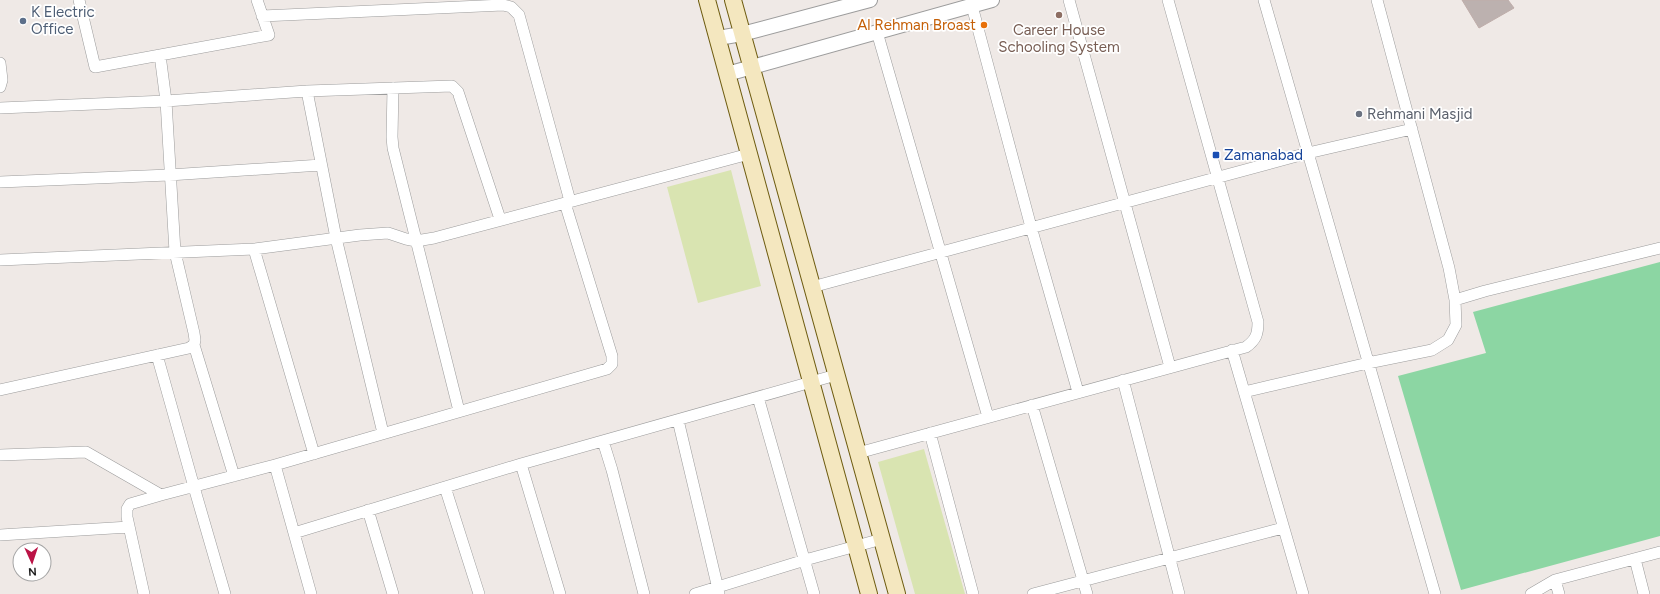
<svg xmlns="http://www.w3.org/2000/svg" width="1660" height="594" font-family="Figtree,sans-serif">
  <style>
    .grass { fill: #d9e4b1 }
    .pitch { fill: #8cd6a3 }
    .building { fill: #bcb1af; stroke: #bfadaa }
    .lines { fill: none; stroke-linecap: round; stroke-linejoin: round }
    .minor-casing { stroke: #9c9c9c; stroke-width: 12 }
    .tertiary-casing { stroke: #9c9c9c; stroke-width: 16 }
    .secondary-casing { stroke: #6d5b0f; stroke-width: 18 }
    .minor { stroke: #fff; stroke-width: 11 }
    .tertiary { stroke: #fff; stroke-width: 14 }
    .secondary { stroke: #f4e7bf; stroke-width: 16 }
    .education-dot { fill: #8d6e63; stroke: #fff; stroke-width: 1.5 }
    .service-dot { fill: #5c6f8a; stroke: #fff; stroke-width: 1.5 }
    .food-dot { fill: #e8710a; stroke: #fff; stroke-width: 1.5 }
    .worship-dot { fill: #6b7280; stroke: #fff; stroke-width: 1.5 }
    .transit-dot { fill: #1a4fb4; stroke: #fff; stroke-width: 1.5 }
    .labels { text-anchor: middle; stroke-width: 3.5; stroke-linejoin: round; paint-order: stroke }
    .service-label { font-size: 15px; fill: #4e5e75; stroke: #fff; text-anchor: start }
    .food-label { font-size: 15px; fill: #c56008; stroke: #fff; text-anchor: end }
    .education-label { font-size: 15px; fill: #785e54; stroke: #fff }
    .worship-label { font-size: 15px; fill: #5b616d; stroke: #fff; text-anchor: start }
    .transit-label { font-size: 15px; fill: #164399; stroke: #fff; text-anchor: start }
  </style>
  <rect width="100%" height="100%" fill="#efe9e6"/>
  <!-- grass -->
  <path class="grass" d="M731,170l30,116 -63,17 -31,-116z
    M924,449l41,145h-50l-37,-132z"/>
  <!-- pitch -->
  <path class="pitch" d="M1660,262v274l-199,54 -63,-214 88,-23 -13,-41z"/>
  <!-- building -->
  <path class="building" d="M1462,0h46l6,8 -35,20z"/>
  <g class="lines">
    <defs>
      <path id="minor" d="M79,0l16,67 174,-32 -12,-35
        M1069,0l101,367
        M1264,0l171,594
        M1377,0l72,268 6,32
        M972,6l59,221 47,165
        M262,16l241,-11 8,2 8,8 51,186
        M877,32l111,385
        M0,63l2,17 -2,7
        M393,88l-1,49 1,11 66,263
        M307,91l29,147 47,195
        M0,108l166,-7 141,-10 145,-5 6,6 42,127
        M0,182l169,-7 152,-10
        M254,249l60,205
        M0,260l254,-11 106,-14 28,-2 18,6 10,2 18,-3 315,-84
        M812,287l496,-134 104,-24
        M194,345l40,131
        M1232,350l71,244
        M157,355l37,132 31,107
        M1123,380l56,214
        M0,390l189,-42 5,-3 1,-5 -1,-7 -19,-81 -9,-151 -6,-46
        M1244,392l124,-29 64,-13 16,-10 8,-15 -1,-25 30,-9 175,-43
        M758,397l56,197
        M1032,405l55,189
        M678,420l41,173
        M930,433l43,161
        M603,441l9,29 32,124
        M858,453l388,-106c10,-7 12,-13 12,-25l-90,-322
        M0,455l86,-3 75,43 114,-30 332,-96 5,-5v-8l-47,-153
        M521,464l39,130
        M275,465l36,129
        M445,487l34,107
        M368,510l25,84
        M294,533l227,-69 315,-89
        M0,535l129,-8
        M1635,559l9,35
        M1555,580l4,14
        M144,594l-17,-77v-8l3,-5 31,-9
        M695,594l110,-34 77,-21
        M1033,594l250,-66
        M1531,594l24,-14 105,-28"/>
      <path id="tertiary" d="M718,38l24,-4 128,-34
        M727,74l265,-74"/>
      <path id="secondary" d="M707,0l162,594
        M733,0l164,594"/>
    </defs>
    <!-- minor casing -->
    <use href="#minor" class="minor-casing"/>
    <!-- tertiary casing -->
    <use href="#tertiary" class="tertiary-casing"/>
    <!-- secondary casing -->
    <use href="#secondary" class="secondary-casing"/>
    <!-- minor -->
    <use href="#minor" class="minor"/>
    <!-- tertiary -->
    <use href="#tertiary" class="tertiary"/>
    <!-- secondary -->
    <use href="#secondary" class="secondary"/>
  </g>
  <!-- markers -->
  <circle class="education-dot" cx="1059" cy="15" r="4"/>
  <circle class="service-dot" cx="23" cy="21" r="4"/>
  <circle class="food-dot" cx="984" cy="25" r="4"/>
  <circle class="worship-dot" cx="1359" cy="114" r="4"/>
  <rect class="transit-dot" x="1212" y="151" width="8" height="8" rx="2"/>
  <g class="labels">
    <!-- service labels -->
    <g class="service-label">
      <text x="31" y="17">K Electric<tspan x="31" dy="17">Office</tspan></text>
    </g>
    <!-- food labels -->
    <g class="food-label">
      <text x="976" y="30">Al Rehman Broast</text>
    </g>
    <!-- education labels -->
    <g class="education-label">
      <text x="1059" y="35">Career House<tspan x="1059" dy="17">Schooling System</tspan></text>
    </g>
    <!-- worship labels -->
    <g class="worship-label">
      <text x="1367" y="119">Rehmani Masjid</text>
    </g>
    <!-- transit labels -->
    <g class="transit-label">
      <text x="1224" y="160">Zamanabad</text>
    </g>
  </g>
  <!-- north arrow -->
  <g transform="translate(32 562) rotate(177)"><circle r="19" fill="#ffffff" stroke="#a5a5a5"/>
  <path d="M0-3L7 15L0 10L-7 15Z" fill="#bb1346"/>
  <text y="-6" font-size="11" font-weight="bold" text-anchor="middle" fill="#1f1f1f">N</text>
  </g>
</svg>
